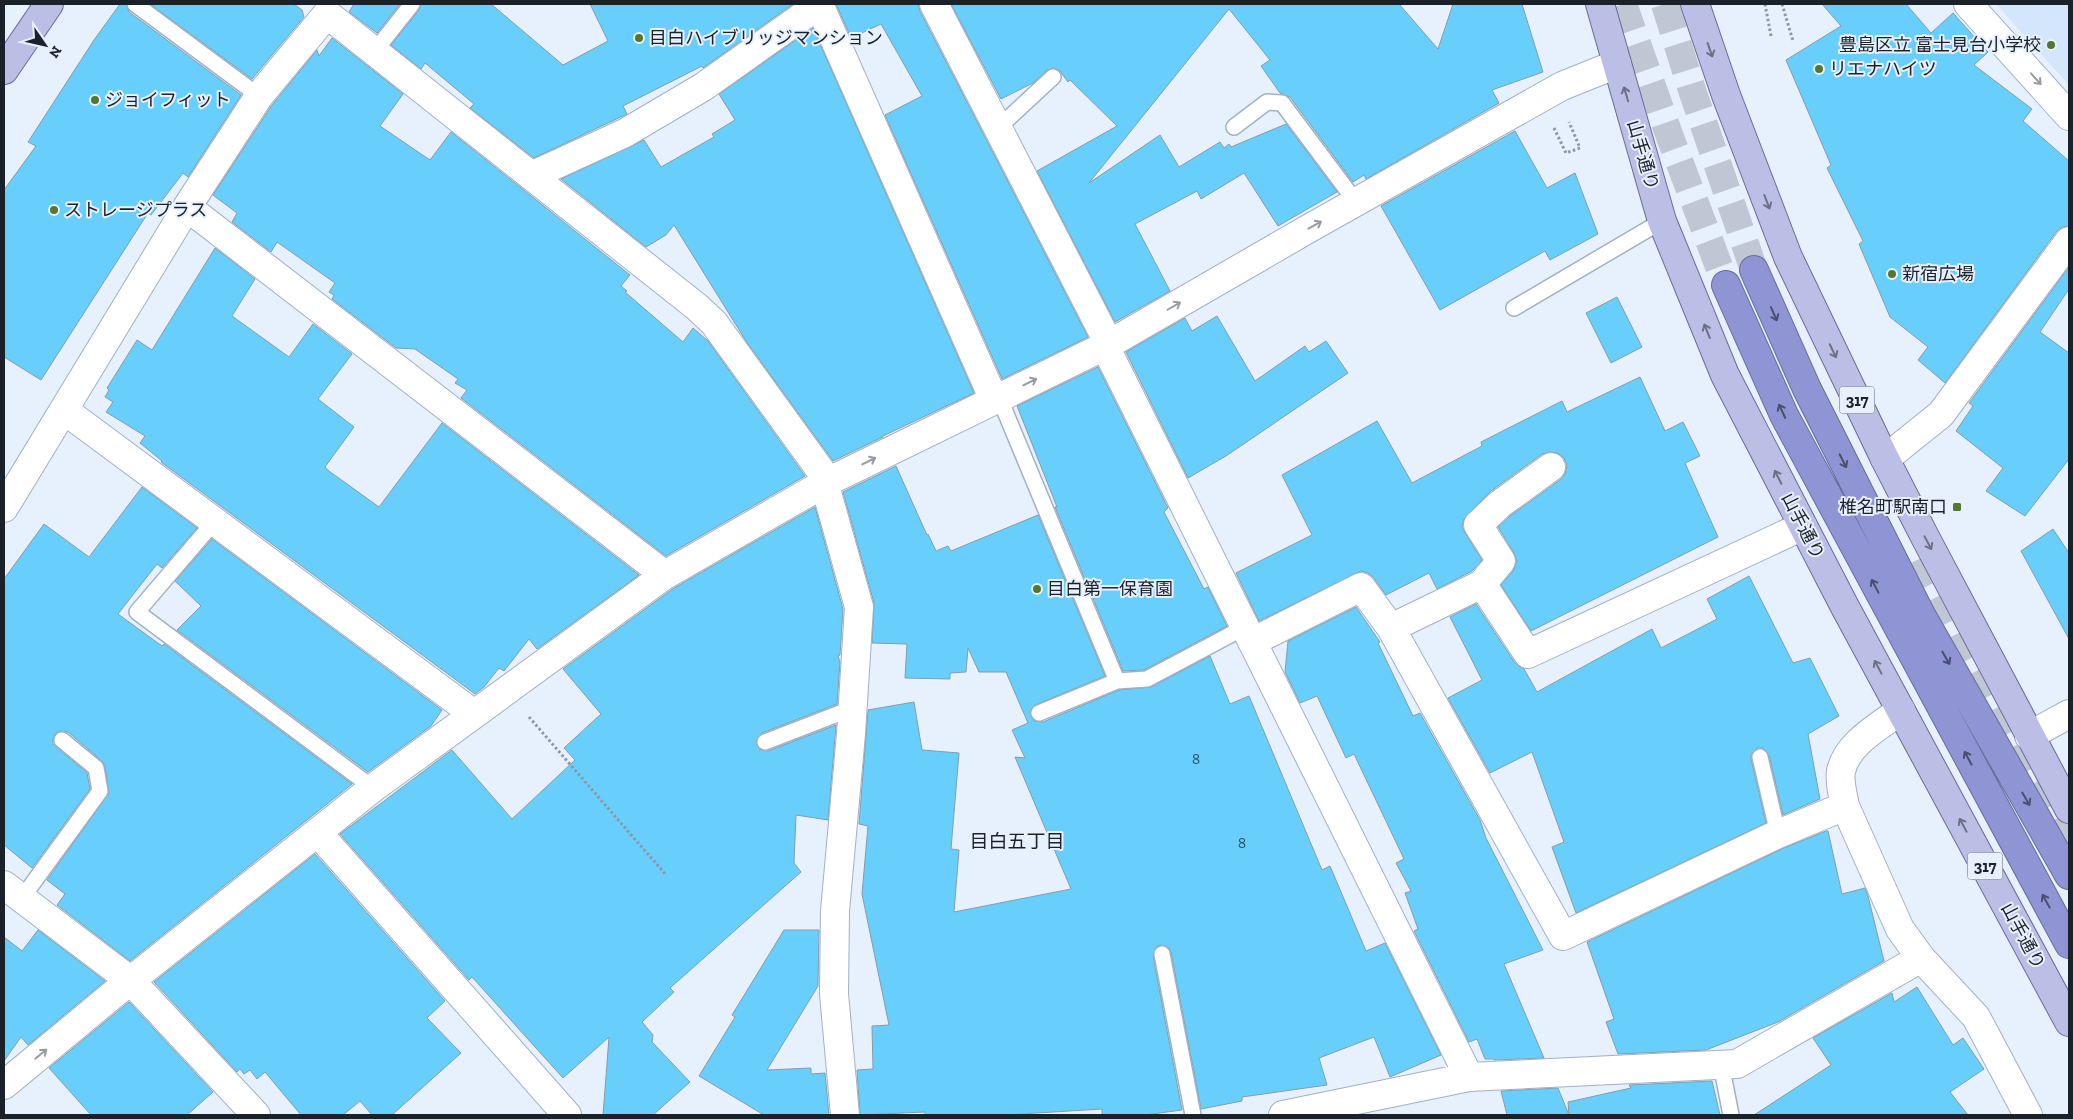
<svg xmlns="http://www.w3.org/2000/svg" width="2073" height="1119" font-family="'Zilla Slab','Noto Sans JP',serif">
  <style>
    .built { fill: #d4e6fc }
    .building { fill: #68cffc; stroke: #839daa }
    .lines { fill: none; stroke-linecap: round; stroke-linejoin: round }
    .motorway-tunnel { stroke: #bec7d3; stroke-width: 28; stroke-dasharray: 28 14; stroke-linecap: butt }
    .service-casing { stroke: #a0b1c5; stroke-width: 18 }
    .minor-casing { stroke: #a0b1c5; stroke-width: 30 }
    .primary-casing { stroke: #666c98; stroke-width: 30 }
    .motorway-casing { stroke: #666c98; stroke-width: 30 }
    .path { stroke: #8e97a1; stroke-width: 3; stroke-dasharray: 2.5 2.5; stroke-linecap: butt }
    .service { stroke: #fff; stroke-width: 15 }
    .minor { stroke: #fff; stroke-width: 28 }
    .primary { stroke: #bcbfe5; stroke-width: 28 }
    .motorway { stroke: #8f95d4; stroke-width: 28 }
    .oneway { stroke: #6c7087 }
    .oneway2 { stroke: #989b9f }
    .oneway3 { stroke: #494f6d }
    .poi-dot { fill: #55762d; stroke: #e7f1fe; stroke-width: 2 }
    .labels { text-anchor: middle; stroke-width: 4; stroke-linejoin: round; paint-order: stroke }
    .number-label { font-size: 15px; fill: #2e4c5e }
    .shield { fill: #e7f1fe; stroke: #585f69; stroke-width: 1 }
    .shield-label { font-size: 16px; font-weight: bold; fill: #1b2129 }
    .poi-label { font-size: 18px; fill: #1b2129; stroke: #e7f1fe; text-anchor: start }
    .street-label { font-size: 18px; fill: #1b2129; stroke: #e7f1fe }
    .neighbourhood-label { font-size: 19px; fill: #1b2129; stroke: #e7f1fe }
  </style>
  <rect width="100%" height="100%" fill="#e7f1fe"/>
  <!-- built -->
  <path class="built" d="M1996,4h73v81z"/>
  <!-- building -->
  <path class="building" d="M120,4h6l3,8 112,83 -53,82 -5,-4 -32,42 -3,-2 -107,167 -37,-23v-167l32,-44 -8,-4 66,-102z
    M150,4h144l8,6 2,7 -52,62z
    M354,4h46l-23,29 -28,-21z
    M421,4h70l72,61 45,-24 -18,-37h203l-90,64 -1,-2 -79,40 4,8 -93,44 -64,-50 4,-4 -49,-41 -4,6 -30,-24 28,-35z
    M836,4h82l2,7 168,326 -86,42 -117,-264 37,-19 -41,-72 -30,14z
    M951,4h448l39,45 15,-45h69l21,68 -51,18 7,13 -133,76 -2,-4 -11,7 -63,-85 -10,-4 -19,-27 9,-6 -41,-51 -140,174 71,-48 19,32 41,-25 4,6 5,-4 2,3 55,-23 51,68 -59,34 -34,-53 -43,26 -4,-8 -62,33 35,67 -55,31 -78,-151 80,-45 -47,-46 -2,2 -8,-11 -5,-3 -8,2 -14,13 -32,16z
    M1822,4h84l25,29 22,-20 35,39 -14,13 58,44 -9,12 46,40v65l-7,1 -6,5 -111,151 -27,-23 10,-13 -38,-30 -31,-73 4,-3 -36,-73 4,-3 -45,-105 55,-34z
    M813,28l161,365 -91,43v1l-50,24 -87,-120 -72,-116 -8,10 -20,12 -85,-68 83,-39 17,27 53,-30 -2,-3 23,-14 -16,-26z
    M332,38l71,56 -23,32 50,34 21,-28 179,143 -9,11 6,5 -2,1 58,50 10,-14 15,13 97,135 -139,80 -205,-158 6,-8 -12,-7 3,-4 -43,-30 -19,-1 -64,-49 2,-4 -5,-3 6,-9 -58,-41 -6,10 -39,-30 5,-9 -24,-18 59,-90 45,-55 2,6z
    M1515,131l32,57 28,-15 23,61 -48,26 -5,-9 -105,59 -59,-104z
    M215,248l40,31 -23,37 57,41 24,-33 39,30 -34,45 36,28 -29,40 4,4 50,36 63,-84 197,152 -102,74 -8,-10 -25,32 -5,-3 -15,19 -9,7 -314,-232 1,-1 -22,-18 5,-7 -39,-24 7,-10 -8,-5 4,-7 -2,-2 30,-48 15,10z
    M2069,267v22l-29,43 29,21v106l-44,57 -39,-25 17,-23 -47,-37 17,-25 -4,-3z
    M1617,297l25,50 -31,16 -25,-50z
    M1217,316l38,65 50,-35 4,6 17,-11 22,32 -122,83 -38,22 -62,-126 59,-34 7,13z
    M1098,367l70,141 -4,4 40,77 4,-2 19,39 -83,44 -21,1 -68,-164h2l-40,-101z
    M1640,377l25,54 18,-9 17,34 -15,7 33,74 -187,94 -30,-46 12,-14 4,-10 -3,-8 -16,-26 12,-11 50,-36 5,-6 2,-8 -3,-8 -7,-5 -8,-1 -7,2 -51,37 -27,28 -2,7 3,7 17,27 -10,11 -35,18 -8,-16 -43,22 -13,-18 -5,-4 -7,-2 -102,50 -23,-48 76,-38 -30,-60 95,-54 35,62 70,-37 -1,-4 81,-41 5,11z
    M896,466l31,69 1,-1 8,17 12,-5 3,5 87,-36 67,161 -70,29 -5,7 4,9 9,1 76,-32 32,-3 59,-31 20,48 19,-8 73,174 8,-4 36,85 19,-8 56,112 -51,22 -16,-40 -55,21 8,27 -85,12v4l-41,8 -30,-157 -2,-4 -8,-3 -5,2 -3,9 29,154 -37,5h-43v-6l-97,6h-80v-3l-65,3 -3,-45 16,-1 -1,-43 17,-1 -27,-131 6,-68 -9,-2 9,-114 46,-8 8,48 37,3 -8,96 8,1 -5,62 117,-23 -56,-132 10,1 -13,-28 16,-7 -22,-51h-27l-11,-24 -2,24 -16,1v6l-45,-1 2,-34 -35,-1 2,-40 -31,-111z
    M142,487l55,41 -35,40 -5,-4 -39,50 44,32 2,-2 188,140 -222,177 -73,-56 8,-11 -18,-14 62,-87 -4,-27 -3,-5 -34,-29 -9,-1 -4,3 -2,5v5l34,29 3,16 -58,79 -28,-23v-266l40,-55 45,33z
    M815,507l28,102 -3,46 -2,1 2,6 -3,42 -75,29 -6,8 3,8 9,2 68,-26 -8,95 -32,-5 -2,48 7,9 -131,116 4,4 -32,30 11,13 -1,7 38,40 -37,33h-50l6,-78 -46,41 -91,-101 -3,3 -129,-146 112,-84 60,69 63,-59 -11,-12 37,-34 -38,-45 111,-81z
    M2053,529l16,24v86l-48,-88z
    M212,539l230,171 -11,16 -63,46 -191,-142 24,-24 -26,-25z
    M1749,576l44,87 17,-5 29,58 -31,18 12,65 -37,16 -14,-60 -6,-7h-6l-6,6v5l15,64 -190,90 -24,-66 12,-5 -32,-90 -42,21 -42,-75 34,-18 -32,-63 26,-13 39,59 9,6 13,23 115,-63 9,19 56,-29 -10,-20z
    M1356,607l24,35 -2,1 35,73 7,-3 60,107 6,18 57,112 -39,14 40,94 -50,2v-1h-9l-8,-20 -8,3 -55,-111 4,-2 -13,-36 6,-2 -15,-28 8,-4 -50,-105 -8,4 -29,-62 -17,7 -15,-31 3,-31z
    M1826,831h2l14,63 23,-6 3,8 16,65 -106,61 -72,28 -88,4 -12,-32 8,-3 -27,-77 197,-94z
    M315,854l130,147 -18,17 34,35 -69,62h-20l-12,-14 -17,14h-42l-36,-43 -8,7 -7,-9 -6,4 -4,-5 -3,3 -83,-90z
    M38,930l67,51 -77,64 -7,-8 -17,24v-124l18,14z
    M784,930h35l-1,56 -51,84 44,-2v6l14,-1 4,42h-65l-65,-39 36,-59 -3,-2z
    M1917,987l36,58 10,-7 21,31 -34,23 18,23h-214l77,-50 -18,-27 79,-45 2,9z
    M129,1002l84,90 -26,23h-96l-42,-47z
    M1712,1081l8,34h-151l-1,-13 63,-14 -2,-3z
    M1558,1088l11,27h-62l-6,-24z"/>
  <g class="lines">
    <!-- motorway-tunnel -->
    <path class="motorway-tunnel" d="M1623,4l47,133 56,148
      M1665,4l28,89 61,177
      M1921,558l77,153 71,132"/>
    <defs>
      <path id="service" d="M135,4l124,92
        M374,52l38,-48
        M1234,127l33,-25 15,1 74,99
        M998,128l55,-51
        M1514,308l148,-87
        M999,397l118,284 30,-2 98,-52
        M214,522l-77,90 236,176
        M1039,713l78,-32
        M765,742l88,-34
        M1760,757l18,77
        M22,898l78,-107 -4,-23 -34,-28
        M1162,954l31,161
        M1721,1064l10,51"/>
      <path id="minor" d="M819,4l175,396
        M934,4l175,340
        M1968,4l101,112
        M531,176l94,-43 78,-46 117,-83
        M187,207l478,368
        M1105,346l364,731
        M64,410l410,304
        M1885,459l56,-45 128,-173
        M4,508l183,-301 72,-111 68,-82 370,293 17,16 107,148 38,136 -8,127 -16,177 -1,83 11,121
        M1482,584l46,70 275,-128
        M1391,628l91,-44 19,-23 -23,-36 22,-21 51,-37
        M1252,642l109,-55 30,41 172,308 215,-102 67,-28
        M1901,710c-21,16 -54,33 -60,61 -2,11 2,24 4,35l55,123 21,29 55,59 52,98
        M2029,736l40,-22
        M318,833l249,282
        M4,885l127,96 125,134
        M4,1085l111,-92 258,-205 292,-213 160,-92 284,-139 199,-115 254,-143 55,-22
        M1283,1115l186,-38 268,-13 184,-106"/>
      <path id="primary" d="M1600,4l62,217 63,154 120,232 224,415
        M1695,4l31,91 62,162 97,202 40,78 144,272
        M4,70l45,-66"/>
      <path id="motorway" d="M1754,270l53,119 114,226 148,260
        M1726,285l58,130 285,529"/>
    </defs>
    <!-- service casing -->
    <use href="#service" class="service-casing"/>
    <!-- minor casing -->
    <use href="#minor" class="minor-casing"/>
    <!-- primary casing -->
    <use href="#primary" class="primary-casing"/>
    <!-- motorway casing -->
    <use href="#motorway" class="motorway-casing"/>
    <!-- path -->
    <path class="path" d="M1765,4l6,32
      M1782,4l11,37
      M1554,128l12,25 14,-5 -11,-26
      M529,717l137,158"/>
    <!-- service -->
    <use href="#service" class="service"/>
    <!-- minor -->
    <use href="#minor" class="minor"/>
    <!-- primary -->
    <use href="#primary" class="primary"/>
    <!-- motorway -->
    <use href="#motorway" class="motorway"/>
  </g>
  <!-- one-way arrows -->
  <defs><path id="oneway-shaft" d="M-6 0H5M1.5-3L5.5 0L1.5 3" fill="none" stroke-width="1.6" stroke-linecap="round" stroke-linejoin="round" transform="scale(1.25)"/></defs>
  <g class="oneway">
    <use href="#oneway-shaft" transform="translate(1710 50) rotate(71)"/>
    <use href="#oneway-shaft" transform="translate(1626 94) rotate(-107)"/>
    <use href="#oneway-shaft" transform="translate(1767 202) rotate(69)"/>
    <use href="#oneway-shaft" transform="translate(1707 331) rotate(-112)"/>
    <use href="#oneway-shaft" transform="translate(1833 351) rotate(64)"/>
    <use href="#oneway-shaft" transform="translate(1778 477) rotate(-117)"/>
    <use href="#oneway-shaft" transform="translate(1928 543) rotate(62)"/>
    <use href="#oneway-shaft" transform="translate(1878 667) rotate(-118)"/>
    <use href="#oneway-shaft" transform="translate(1963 825) rotate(-118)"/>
  </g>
  <g class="oneway2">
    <use href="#oneway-shaft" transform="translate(2036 79) rotate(48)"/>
    <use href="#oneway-shaft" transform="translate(1315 225) rotate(-29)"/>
    <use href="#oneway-shaft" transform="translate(1174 306) rotate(-30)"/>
    <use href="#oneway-shaft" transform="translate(1030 382) rotate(-26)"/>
    <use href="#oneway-shaft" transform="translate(869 461) rotate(-26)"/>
    <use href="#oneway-shaft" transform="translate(41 1054) rotate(-39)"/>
  </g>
  <g class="oneway3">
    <use href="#oneway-shaft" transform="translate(1774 314) rotate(66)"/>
    <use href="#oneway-shaft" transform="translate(1782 411) rotate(-115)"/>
    <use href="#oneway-shaft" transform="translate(1843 461) rotate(63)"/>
    <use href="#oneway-shaft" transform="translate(1875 586) rotate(-118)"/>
    <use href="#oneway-shaft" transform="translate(1946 658) rotate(60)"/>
    <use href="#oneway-shaft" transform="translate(1968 758) rotate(-118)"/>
    <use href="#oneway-shaft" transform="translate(2026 799) rotate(60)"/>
    <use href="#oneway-shaft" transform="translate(2046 901) rotate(-119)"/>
  </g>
  <!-- markers -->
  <g class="poi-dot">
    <circle cx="639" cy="38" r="5"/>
    <circle cx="2051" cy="45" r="5"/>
    <circle cx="1819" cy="69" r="5"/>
    <circle cx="95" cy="100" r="5"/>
    <circle cx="54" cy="210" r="5"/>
    <circle cx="1892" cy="274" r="5"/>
    <rect x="1952" y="502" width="10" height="10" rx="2.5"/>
    <circle cx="1037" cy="589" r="5"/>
  </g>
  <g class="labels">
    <!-- number labels -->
    <g class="number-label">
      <text x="1196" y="764">8</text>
      <text x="1242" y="848">8</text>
    </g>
    <!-- shield labels -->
    <g class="shield">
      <rect x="1839.5" y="386.5" width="35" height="27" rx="4"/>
      <rect x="1967.5" y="852.5" width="35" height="27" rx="4"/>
    </g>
    <g class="shield-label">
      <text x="1857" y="406">317</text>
      <text x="1985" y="872">317</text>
    </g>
    <!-- poi labels -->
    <g class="poi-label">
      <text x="649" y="44">目白ハイブリッジマンション</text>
      <text x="2041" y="51" text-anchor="end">豊島区立 富士見台小学校</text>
      <text x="1829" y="75">リエナハイツ</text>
      <text x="105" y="106">ジョイフィット</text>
      <text x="64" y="216">ストレージプラス</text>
      <text x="1902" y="280">新宿広場</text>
      <text x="1947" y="513" text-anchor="end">椎名町駅南口</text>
      <text x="1047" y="595">目白第一保育園</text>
    </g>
    <!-- street labels -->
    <g class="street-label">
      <text transform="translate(1643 155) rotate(74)" y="6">山手通り</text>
      <text transform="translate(1803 526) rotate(63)" y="6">山手通り</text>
      <text transform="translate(2023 936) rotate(62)" y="6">山手通り</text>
    </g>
    <!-- neighbourhood labels -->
    <g class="neighbourhood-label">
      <text x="1017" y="848">目白五丁目</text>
    </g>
  </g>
  <!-- border -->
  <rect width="2073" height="1119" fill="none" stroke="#1b2129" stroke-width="10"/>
  <!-- north arrow -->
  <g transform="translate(45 45) rotate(124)" stroke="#e7f1fe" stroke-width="4" paint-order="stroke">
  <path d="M0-4L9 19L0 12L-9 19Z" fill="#1b2129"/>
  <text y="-8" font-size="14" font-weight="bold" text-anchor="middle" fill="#1b2129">N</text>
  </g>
</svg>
